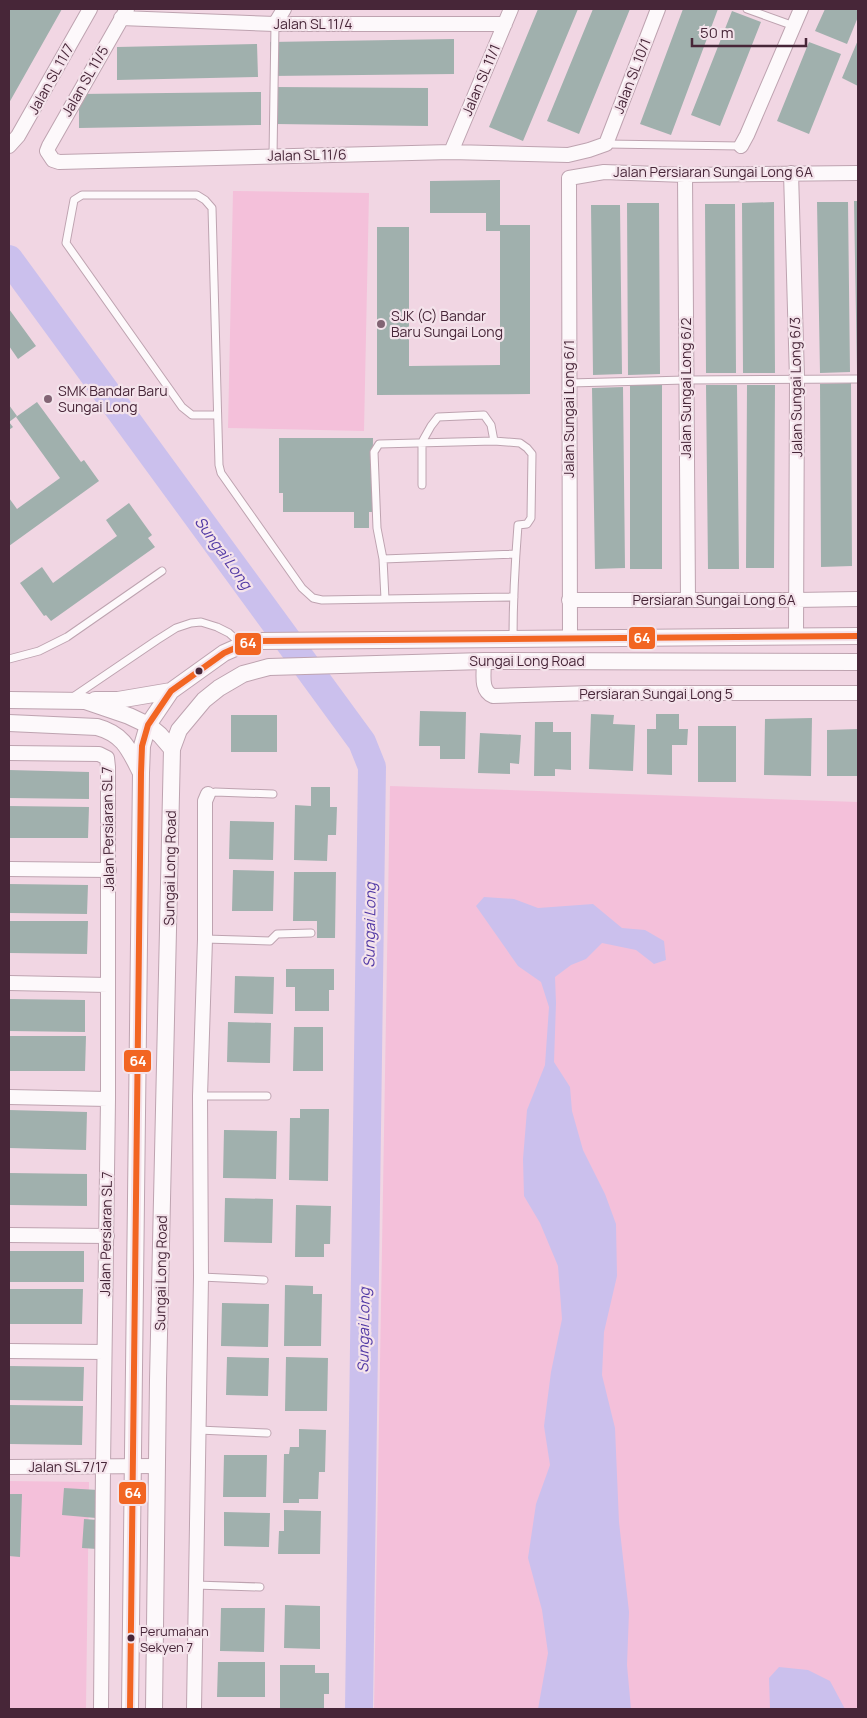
<svg xmlns="http://www.w3.org/2000/svg" width="867" height="1718" font-family="Manrope,sans-serif">
  <style>
    .green { fill: #f4c0da }
    .water { fill: #cbc0ed }
    .lines { fill: none; stroke-linecap: round; stroke-linejoin: round }
    .river { stroke: #cbc0ed; stroke-width: 28 }
    .building { fill: #a0b0ad }
    .service-casing { stroke: #bea3b0; stroke-width: 9 }
    .minor-casing { stroke: #bea3b0; stroke-width: 16 }
    .tertiary-casing { stroke: #bea3b0; stroke-width: 18 }
    .service { stroke: #fdf9fb; stroke-width: 7 }
    .minor { stroke: #fdf9fb; stroke-width: 14 }
    .tertiary { stroke: #fdf9fb; stroke-width: 16 }
    .bus-1-casing { stroke: #f4e3eb; stroke-width: 10 }
    .bus-1 { stroke: #f26522; stroke-width: 6 }
    .poi-dot { fill: #826474; stroke: #f4e3eb; stroke-width: 2 }
    .bus-dot { fill: #472638; stroke: #f4e3eb; stroke-width: 2 }
    .labels { text-anchor: middle; stroke-width: 4.5; stroke-linejoin: round; paint-order: stroke }
    .bus-label { font-size: 13px; fill: #472638; stroke: #f4e3eb; text-anchor: start }
    .street-label { font-size: 14px; fill: #472638; stroke: #f4e3eb }
    .poi-label { font-size: 14px; fill: #472638; stroke: #f4e3eb; text-anchor: start }
    .water-label { font-size: 15px; font-style: italic; fill: #5139a5; stroke: #f4e3eb }
    .line-badge { stroke: #f4e3eb; stroke-width: 2 }
    .badge-label { font-size: 14px; text-anchor: middle; font-weight: bold; fill: #fff }
  </style>
  <rect width="100%" height="100%" fill="#f1d6e3"/>
  <!-- green -->
  <path class="green" d="M233,191l136,2 -5,238 -136,-3z
    M390,786l468,16v907h-484z
    M9,1481l80,1 -3,227h-77z"/>
  <!-- water -->
  <path class="water" d="M484,897l30,2 24,9 55,-4 29,24 23,2 19,11 2,19 -12,4 -18,-14 -34,-7 -16,16 -15,6 -16,12 1,26 -2,59 16,25 2,24 11,39 22,44 11,30 1,52 -13,56 -2,43 13,53 4,94 10,90 -2,53 4,44h-93l10,-56 -6,-43 -14,-52 8,-54 14,-39 -6,-39 7,-54 11,-53 -4,-53 -18,-43 -16,-27 -1,-37 4,-49 18,-45 4,-58 -8,-25 -23,-16 -42,-60z
    M779,1667l29,3 22,11 15,28h-75l-1,-31z"/>
  <g class="lines">
    <!-- river -->
    <path class="river" d="M9,259l353,483 10,25 -13,942"/>
  </g>
  <!-- building -->
  <path class="building" d="M9,9h53l-53,94z
    M538,9h40l-55,132 -34,-14z
    M593,9h37l-51,125 -32,-13z
    M683,9h35l-47,126 -31,-11z
    M825,9h33v8l-11,27 -32,-13z
    M732,11l29,11 -41,104 -29,-11z
    M454,39v35l-183,2 -1,-34z
    M858,40v46l-16,-8z
    M809,42l32,12 -32,80 -32,-13z
    M257,44l1,33 -141,3v-33z
    M275,87l153,1v38l-153,-2z
    M261,92v33l-182,3v-34z
    M500,180v45h30v169l-153,1v-168h32v139l91,-1v-134h-14v-18h-56v-32z
    M854,201h4v171h-1z
    M774,202l1,171h-32l-1,-170z
    M817,202h31l2,170 -30,1z
    M627,203h32l1,171 -32,1z
    M705,204h30l1,169h-30z
    M591,205h29l2,169 -29,1z
    M9,309l27,37 -18,13 -9,-13z
    M851,383l1,183 -31,1 -1,-183z
    M630,385h32v184h-32z
    M706,385h31l2,184h-31z
    M747,385h28l-1,183h-28z
    M623,387l2,181 -30,1 -3,-181z
    M37,402l44,60 3,-2 15,21 -90,65v-48l8,11 43,-31 -44,-61z
    M9,405l8,11 -8,6 4,5 -4,3z
    M279,438h94l-1,74h-3v16h-15v-16h-71v-19h-4z
    M129,503l23,32 -4,3 7,9 -104,74 -5,-6 -2,1 -24,-33 22,-16 11,16 64,-47 -11,-16z
    M420,711l46,1 -1,47h-25v-13h-21z
    M591,714l23,1 -1,9 22,1 -2,46 -44,-2z
    M656,714h23v15h9l-1,16h-15v30l-25,-1v-45h9z
    M231,715h46v37h-46z
    M812,718l-1,58 -47,-1 1,-56z
    M535,722h18v10h18v38l-16,-1v7h-21z
    M698,726h38v56h-38z
    M858,729v47h-31v-46z
    M480,733l41,2 -2,29 -9,-1v11l-32,-1z
    M9,770l80,2v27l-80,-1z
    M311,787h19v20h7l-1,28h-8l-1,26 -33,-1 1,-55 16,1z
    M9,806l80,1 -1,31h-79z
    M230,821l44,1 -1,38 -44,-1z
    M233,870l41,1 -1,40h-41z
    M294,872h42l-1,66h-18v-17h-24z
    M9,884l79,1 -1,29 -78,-1z
    M9,921h79l-1,33 -78,-1z
    M286,969h48v21h-5v21h-34v-24h-9z
    M235,976l39,1 -1,37 -39,-1z
    M9,999l76,1v32l-76,-1z
    M228,1022l43,1 -1,40 -43,-1z
    M294,1027h29v44h-30z
    M9,1036h77l-1,35h-76z
    M300,1109h29l-1,72 -39,-1 1,-62h10z
    M9,1110l78,2 -1,38 -77,-2z
    M224,1130l53,1 -1,48 -53,-1z
    M9,1173l78,1v32l-78,-1z
    M225,1198l48,1 -1,44 -48,-1z
    M296,1205l35,1 -1,38h-6v13h-29z
    M9,1251h75v31h-75z
    M285,1285l28,1v8h9l-1,52h-37z
    M9,1289h74l-1,35h-73z
    M222,1303l47,1 -1,43 -47,-1z
    M227,1357l42,1 -1,38 -42,-1z
    M286,1357l42,1 -1,53h-42z
    M9,1366l75,1 -1,34 -74,-1z
    M9,1405l74,1 -1,39 -73,-1z
    M299,1429l27,1 -1,42h-6l-1,27h-19v4h-16l1,-49h5l1,-7h9z
    M224,1455h43l-1,42h-43z
    M64,1488l34,2 -2,28 -34,-3z
    M9,1494h13l-2,63 -11,-1z
    M284,1510l37,1 -1,43h-42l1,-23h5z
    M224,1512l46,1 -1,34 -45,-1z
    M84,1519l14,1 -1,29 -15,-1z
    M285,1605l35,1v43l-36,-1z
    M221,1608h44l-1,44 -44,-1z
    M218,1662h47v35h-48z
    M280,1665h35v8h14v21h-5v15h-44z"/>
  <g class="lines">
    <defs>
      <path id="service" d="M747,9l47,17
        M606,144l135,2
        M273,156l2,-132
        M569,383l117,-3 172,-1
        M217,415h-25l-10,-8 -116,-164 8,-43 8,-5h115l8,5 7,8 7,257 2,8 81,115 11,10 9,2 192,-3
        M422,485v-43l9,-16 7,-9 46,-2 7,10 3,16
        M383,559l2,40
        M513,639c0,-38 2,-76 5,-114l9,-1 4,-6 1,-64 -5,-6 -7,-5 -26,-2 -115,3 -5,8 3,76 6,31 133,-5
        M9,659l30,-8 28,-14 95,-66
        M73,697l84,-57 19,-12 15,-5 10,-1 16,5 12,6 13,12
        M208,794l7,-2 58,2
        M205,939l65,2 7,-7 34,-1
        M200,1096h67
        M201,1277l63,3
        M198,1430l69,3
        M195,1585l65,2"/>
      <path id="minor" d="M127,9l-78,137 -2,5 6,9 6,2 392,-10 117,3 21,-5 17,-6 52,-135
        M121,18l154,6h230
        M275,24l9,-15
        M9,146l9,-10 72,-127
        M741,146l6,-11 54,-126
        M451,152l60,-143
        M791,173l6,205 -1,259
        M685,175l3,425
        M569,600h227l62,-1
        M570,639l-1,-461 35,-6 81,3 173,-2
        M484,661c0,12 -4,30 9,35l99,-3h266
        M9,753l90,1 8,4 1,9v332l-5,368 -2,242
        M9,869l100,1
        M9,983l99,2
        M9,1097l99,2
        M9,1235l98,1
        M9,1351l95,1
        M9,1467l148,-1
        M194,1709l7,-432 -1,-181 5,-157v-138l3,-7"/>
      <path id="tertiary" d="M9,700l76,1 44,15 19,9 12,10 12,14
        M95,700h23l53,-9
        M9,723l88,4c26,7 32,22 43,44
        M130,1709l11,-936 1,-27 6,-21 23,-34 53,-38 18,-8 17,-4 599,-5
        M154,1709l4,-329 14,-631 7,-19 25,-30 15,-12 24,-14 26,-7 215,-6 374,1"/>
    </defs>
    <!-- service casing -->
    <use href="#service" class="service-casing"/>
    <!-- minor casing -->
    <use href="#minor" class="minor-casing"/>
    <!-- tertiary casing -->
    <use href="#tertiary" class="tertiary-casing"/>
    <!-- service -->
    <use href="#service" class="service"/>
    <!-- minor -->
    <use href="#minor" class="minor"/>
    <!-- tertiary -->
    <use href="#tertiary" class="tertiary"/>
    <defs>
      <path id="bus-1" d="M130,1709l11,-936 1,-27 6,-21 23,-34 53,-38 18,-8 17,-4 599,-5"/>
    </defs>
    <!-- bus-1 casing -->
    <use href="#bus-1" class="bus-1-casing"/>
    <!-- bus-1 -->
    <use href="#bus-1" class="bus-1"/>
  </g>
  <!-- markers -->
  <g class="poi-dot">
    <circle cx="381" cy="324" r="5"/>
    <circle cx="48" cy="399" r="5"/>
  </g>
  <g class="bus-dot">
    <circle cx="199" cy="671" r="4.5"/>
    <circle cx="131" cy="1638" r="4.5"/>
  </g>
  <g class="labels">
    <!-- bus labels -->
    <g class="bus-label">
      <text x="140" y="1636">Perumahan<tspan x="140" dy="16">Sekyen 7</tspan></text>
    </g>
    <!-- street labels -->
    <g class="street-label">
      <text x="313" y="29">Jalan SL 11/4</text>
      <text transform="translate(632 76) rotate(-69)" y="5">Jalan SL 10/1</text>
      <text transform="translate(51 79) rotate(-61)" y="5">Jalan SL 11/7</text>
      <text transform="translate(481 80) rotate(-67)" y="5">Jalan SL 11/1</text>
      <text transform="translate(85 81) rotate(-60)" y="5">Jalan SL 11/5</text>
      <text transform="translate(307 155) rotate(-1)" y="5">Jalan SL 11/6</text>
      <text x="713" y="177">Jalan Persiaran Sungai Long 6A</text>
      <text transform="translate(796 387) rotate(-91)" y="5">Jalan Sungai Long 6/3</text>
      <text transform="translate(686 388) rotate(-90)" y="5">Jalan Sungai Long 6/2</text>
      <text transform="translate(569 409) rotate(-90)" y="5">Jalan Sungai Long 6/1</text>
      <text x="714" y="605">Persiaran Sungai Long 6A</text>
      <text x="527" y="666">Sungai Long Road</text>
      <text x="656" y="699">Persiaran Sungai Long 5</text>
      <text transform="translate(108 829) rotate(-91)" y="5">Jalan Persiaran SL 7</text>
      <text transform="translate(170 868) rotate(-89)" y="5">Sungai Long Road</text>
      <text transform="translate(106 1234) rotate(-89)" y="5">Jalan Persiaran SL 7</text>
      <text transform="translate(161 1273) rotate(-89)" y="5">Sungai Long Road</text>
      <text x="68" y="1472">Jalan SL 7/17</text>
    </g>
    <!-- poi labels -->
    <g class="poi-label">
      <text x="391" y="321">SJK (C) Bandar<tspan x="391" dy="16">Baru Sungai Long</tspan></text>
      <text x="58" y="396">SMK Bandar Baru<tspan x="58" dy="16">Sungai Long</tspan></text>
    </g>
    <!-- water labels -->
    <g class="water-label">
      <text transform="translate(223 553) rotate(54)" y="5">Sungai Long</text>
      <text transform="translate(370 925) rotate(-89)" y="5">Sungai Long</text>
      <text transform="translate(364 1330) rotate(-89)" y="5">Sungai Long</text>
    </g>
  </g>
  <g class="line-badge">
    <rect x="628" y="626" width="28" height="24" rx="5" fill="#f26522"/>
    <rect x="234" y="632" width="28" height="24" rx="5" fill="#f26522"/>
    <rect x="123" y="1049" width="29" height="24" rx="5" fill="#f26522"/>
    <rect x="118" y="1481" width="29" height="24" rx="5" fill="#f26522"/>
  </g>
  <g class="badge-label">
    <text x="642" y="643">64</text>
    <text x="248" y="648">64</text>
    <text x="138" y="1066">64</text>
    <text x="133" y="1498">64</text>
  </g>
  <!-- border -->
  <rect width="867" height="1718" fill="none" stroke="#472638" stroke-width="20"/>
  <!-- scale -->
  <path d="M692 38v8h114v-8" fill="none" stroke="#472638" stroke-width="2.5"/>
  <text x="700" y="38" font-size="15" fill="#472638" stroke="#f4e3eb" stroke-width="4" paint-order="stroke">50 m</text>
</svg>
